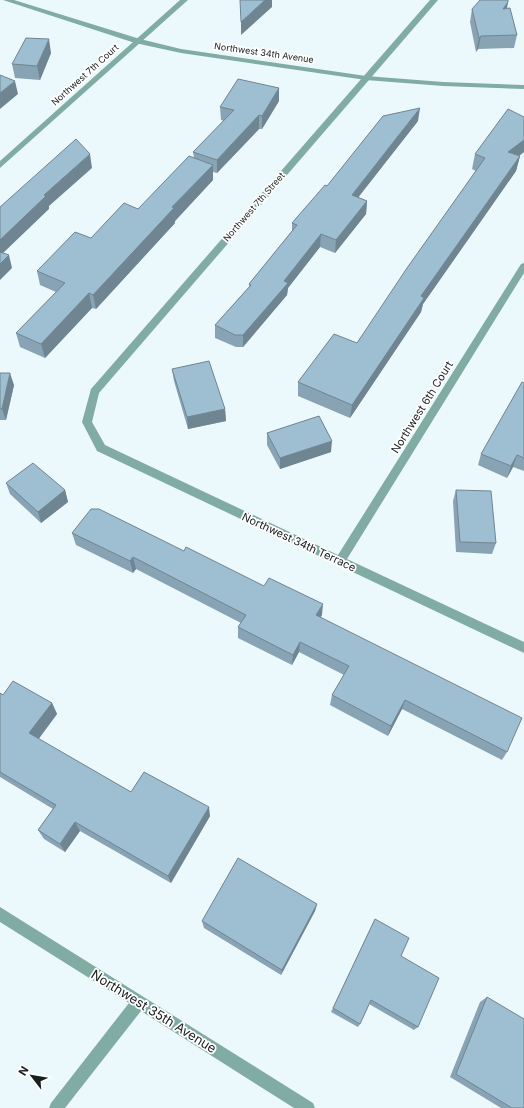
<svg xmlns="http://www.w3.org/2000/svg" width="524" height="1108" font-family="Inter,sans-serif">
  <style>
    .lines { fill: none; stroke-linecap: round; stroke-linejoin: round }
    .minor { fill: #81aca4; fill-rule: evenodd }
    .tertiary { fill: #81aca4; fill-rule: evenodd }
    .wall { fill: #88a3b4 }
    .shaded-wall { fill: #6f8592 }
    .building { fill: #9ebed1; stroke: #6f8592 }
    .labels { text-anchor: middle; stroke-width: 3.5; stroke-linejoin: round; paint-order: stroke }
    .far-street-label { font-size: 9px; fill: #191e1f; stroke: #fff }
    .street-label { font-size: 11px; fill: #191e1f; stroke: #fff }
    .near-street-label { font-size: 13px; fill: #191e1f; stroke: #fff }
  </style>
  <rect width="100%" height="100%" fill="#ecf9fc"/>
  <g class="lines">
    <!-- minor -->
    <path class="minor" d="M180,0h8l-188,168v-7z
      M430,0h8l-339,393 -7,29 13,23 233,110 183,-291 3,-1v10l-177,286 177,83v11l-427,-202 -15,-29 9,-33z
      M0,907l313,196 2,5h-21l-153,-97 -76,97h-16l2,-5 78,-100 -129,-81z"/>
    <!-- tertiary -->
    <path class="tertiary" d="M3,0h11l126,39 41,10 185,27 77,6 81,3v4l-81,-3 -77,-6 -185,-27 -46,-10z"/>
  </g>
  <!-- wall -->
  <path class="wall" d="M508,2l-1,7 10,26 -3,13 -36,1 -2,3 -6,-30 2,-13z
    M51,53l-11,27 -25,-2 -3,-14z
    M279,88v13l-17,28h-3l-42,44 -4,-1v8l-38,41v2l-79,86 -4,-1 -47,50 -25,-11 -4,-14 40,-41 -16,-7 -3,-14 54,-33 47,-29 56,-51 -1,-6 31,-31 -3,-1 -1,-13z
    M524,117v35l-5,4h1l-4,15 -93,133 -2,8 -71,106 -52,-22v-14l59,-39 119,-172 -4,-2 3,-15z
    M418,121l-60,76 9,4 -1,13 -31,39 -15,-6 -32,41 -1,7 -44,52h-7l-21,-9v-13l34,-38v-3l43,-53v-8l35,-37z
    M172,369l53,40 1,12 -38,8 -14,-48z
    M0,373l14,12 -8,35h-6z
    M524,383v88l-11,-4 -6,11 -29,-13 3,-11z
    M267,433l64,19 -51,17 -13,-24z
    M6,483l59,7 3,12 -27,21 -31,-29z
    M456,490l40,53 -4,11 -36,-2 -3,-51z
    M72,533l112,18 138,64 -2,2 187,135 -5,8 -100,-51 -14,27 -58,-31 2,-10 12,-20 -45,-23 -7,13 -54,-27v-11l3,-4 -105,-54 -3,4 -57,-28z
    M0,693l3,2 49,8 5,11 -19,25 93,53 79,24 -39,67 -91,-52 -15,21 -21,-13 -6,-9 15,-21 -53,-32z
    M317,904l-2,7 -34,64 -77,-47 -2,-7z
    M375,919l26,37 17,71 -4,3 -45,-26 -9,20 -2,3 -27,-15z
    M487,997l37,111h-23l-51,-31 30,-75z"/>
  <!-- shaded-wall -->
  <path class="shaded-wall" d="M265,0h7v7l-31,28v-13z
    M508,2l-3,13 -2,-6z
    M481,36l-3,13 -2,3 3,-14z
    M49,39l2,14 -11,27 -3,-14z
    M15,81l3,13 -18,15v-16z
    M279,88v13l-17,28v-13z
    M420,108l-2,13 -68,87 2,-13z
    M259,115v14l-42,44v-13z
    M524,140v12l-20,15 4,-15z
    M90,154l2,14 -43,38v3l-49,47v-16l44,-45z
    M520,156l-4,15 -93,133 -2,8 -71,106 2,-13 69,-109z
    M213,165v15l-38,41v2l-79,86 -3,-14 79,-88z
    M367,201l-1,13 -31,39 1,-13z
    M321,234l-1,13 -32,41 -1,7 -44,52v-12l41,-54z
    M9,255l3,13 -12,12v-16z
    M89,293l3,15 -47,50 -4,-14z
    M10,373l4,12 -8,35 -4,-11z
    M225,409l1,12 -38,8 -1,-12z
    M332,441l-1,11 -51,17v-11z
    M517,455l-4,12 -6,11 4,-12z
    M65,490l3,12 -27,21 -3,-11z
    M133,557l3,12 -3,4 -3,-12z
    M323,604l-1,11 -7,11 1,-11z
    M300,642l-1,10 -7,13 1,-10z
    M405,700l-3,9 -14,27 3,-10z
    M52,703l5,11 -22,30 -6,-11z
    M209,807l1,9 -39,67 -3,-7z
    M75,822l5,9 -15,21 -5,-8z
    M317,904l-2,7 -34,64 1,-5z"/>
  <!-- building -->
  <path class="building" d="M240,0h25l-24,22z
    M480,0h28v2l-5,7 7,-1 7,27 -36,1 -2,2 -7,-29z
    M26,38l23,1 -12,27 -25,-2z
    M0,75l15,6 -15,12z
    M238,79l41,9 -17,28 -3,-1 -42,45 -24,-8 41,-42 -14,-3z
    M420,108l-68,87 15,6 -31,39 -15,-6 -37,47 4,2 -45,52h-8l-20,-10 36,-40 -2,-1 48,-59 -5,-2 33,-38 2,1 56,-70z
    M508,109l16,8v23l-16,12 12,4 -99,140 3,2 -72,107 -54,-23 36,-48 23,9 50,-75 78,-110 -10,-4z
    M76,139l14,15 -46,41 2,1 -46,44v-33z
    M189,156l24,9 -41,42 2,1 -81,87 -4,-2 -48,51 -25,-11 49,-50 -28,-12 38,-39 16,6 33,-35 14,6z
    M0,252l9,3 -9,9z
    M209,361l16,48 -38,8 -15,-48z
    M0,373h10l-8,36 -2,-1z
    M522,382l2,1v75l-7,-3 -6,11 -30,-12z
    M319,416l13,25 -52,17 -13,-25z
    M33,463l32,27 -27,22 -32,-29z
    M456,490l35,1 5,52 -36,-1z
    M91,509h8l85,42 2,-4 78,39 5,-8 54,26 -7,11 206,103 -15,34 -102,-52 -14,26 -59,-31 17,-29 -49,-24 -7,13 -55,-28 8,-12 -113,-58 -3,4 -58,-28z
    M13,681l39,22 -23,30 102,59 13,-20 65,35 -41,69 -93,-54 -15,22 -22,-14 18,-25 -56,-33v-79l3,2z
    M238,858l79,46 -35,66 -80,-49z
    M375,919l34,19 -8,18 38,22 -21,49 -47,-27 -11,24 -27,-16z
    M487,997l37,22v89h-12l-56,-34z"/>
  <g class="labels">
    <!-- far-street labels -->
    <g class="far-street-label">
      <text transform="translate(264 53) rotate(8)" y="3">Northwest 34th Avenue</text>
      <text transform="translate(85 75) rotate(-42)" y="3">Northwest 7th Court</text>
      <text transform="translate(254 207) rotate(-49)" y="3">Northwest 7th Street</text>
    </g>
    <!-- street labels -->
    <g class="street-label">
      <text transform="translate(422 407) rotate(-58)" y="4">Northwest 6th Court</text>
      <text transform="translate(299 542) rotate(25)" y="4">Northwest 34th Terrace</text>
    </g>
    <!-- near-street labels -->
    <g class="near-street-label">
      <text transform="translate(154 1011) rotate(32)" y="5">Northwest 35th Avenue</text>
    </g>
  </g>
  <!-- north arrow -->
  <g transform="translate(32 1076) rotate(301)" stroke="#ffffff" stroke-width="3" paint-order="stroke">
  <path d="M0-3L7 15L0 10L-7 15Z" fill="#191e1f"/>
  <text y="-6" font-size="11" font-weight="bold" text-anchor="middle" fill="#191e1f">N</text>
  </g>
</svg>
